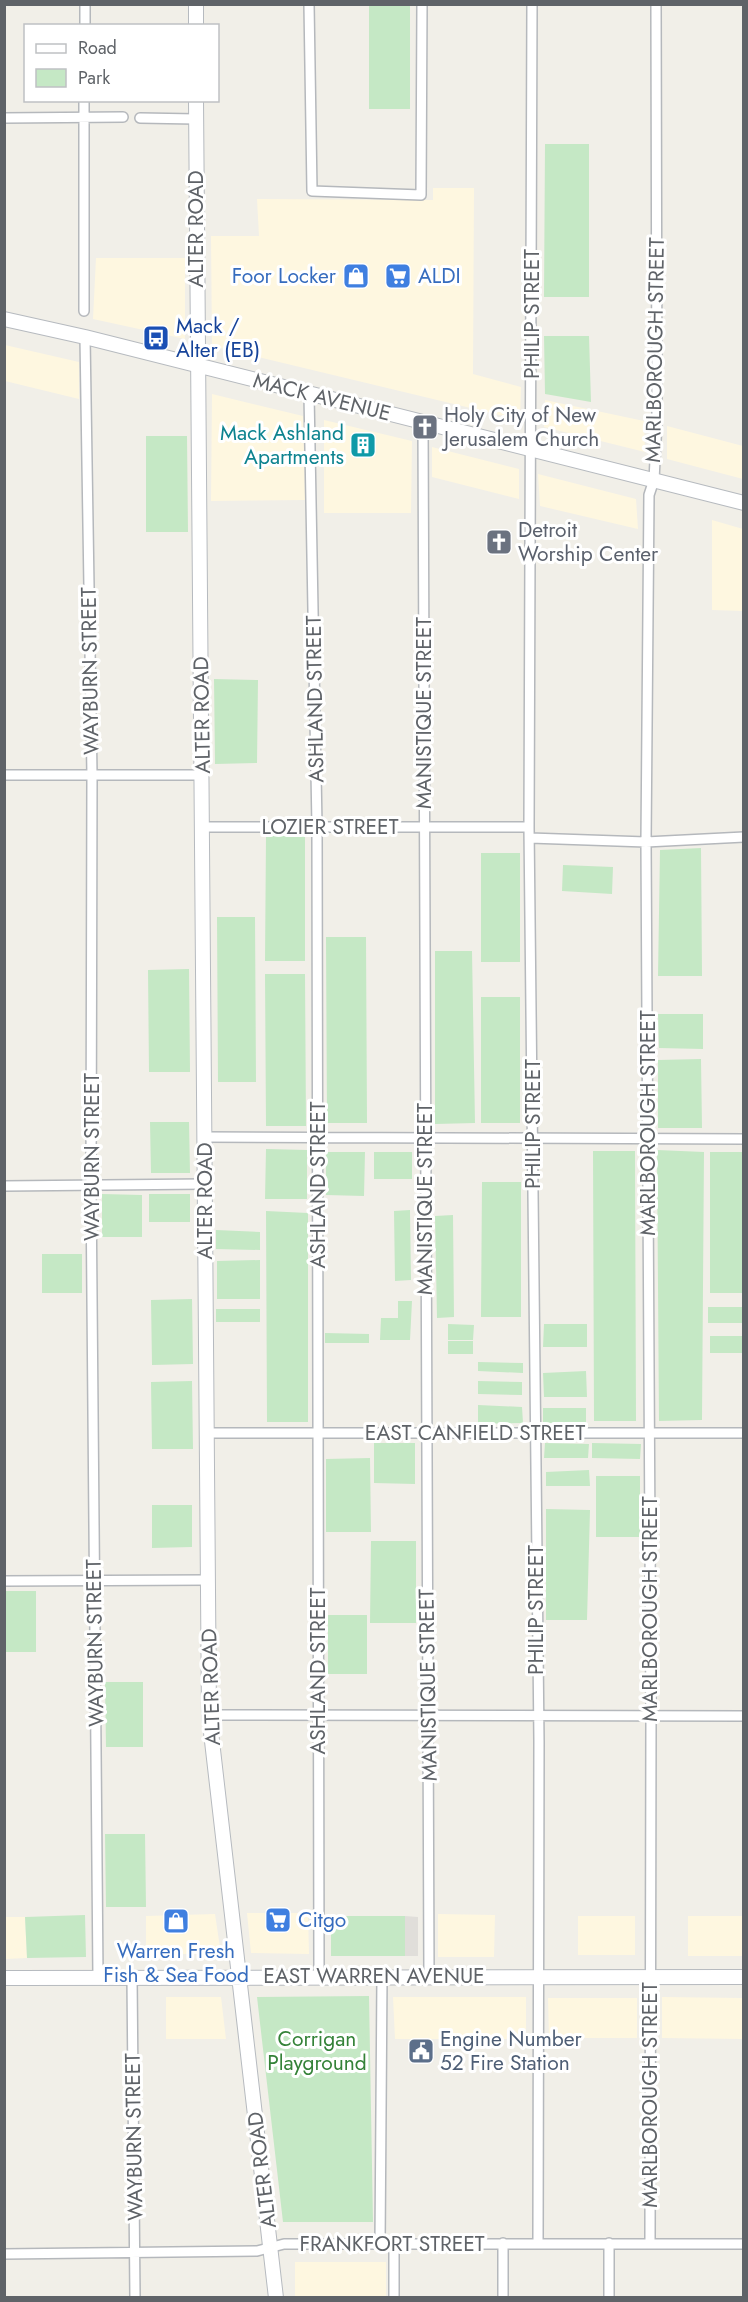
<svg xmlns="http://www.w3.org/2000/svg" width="748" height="2302" font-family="Jost,sans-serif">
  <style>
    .commercial { fill: #fef7e0 }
    .industrial { fill: #e0deda }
    .green { fill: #c5e8c5 }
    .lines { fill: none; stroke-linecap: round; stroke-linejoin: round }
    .street-casing { stroke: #b5b8bc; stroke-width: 12 }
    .secondary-casing { stroke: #b6babf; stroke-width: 16 }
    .street { stroke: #fff; stroke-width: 9 }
    .secondary { stroke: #fff; stroke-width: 14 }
    .labels { text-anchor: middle; stroke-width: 6; stroke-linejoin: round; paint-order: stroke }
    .street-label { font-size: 21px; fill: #5f6368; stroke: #fff }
    .shop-label { font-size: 21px; fill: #366cbe; stroke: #fff; text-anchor: start }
    .transit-label { font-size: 21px; fill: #164399; stroke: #fff; text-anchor: start }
    .worship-label { font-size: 21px; fill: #5b616d; stroke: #fff; text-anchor: start }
    .culture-label { font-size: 21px; fill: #0d838f; stroke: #fff; text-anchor: end }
    .park-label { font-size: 21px; fill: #348238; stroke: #fff }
    .service-label { font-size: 21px; fill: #4e5e75; stroke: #fff; text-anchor: start }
  </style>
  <rect width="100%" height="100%" fill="#f1efe8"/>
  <!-- commercial -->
  <path class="commercial" d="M433,188h41l-1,186 48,13 -1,33 -308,-74 -1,-110h48l-2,-37 176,1z
    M96,258h89v81l-92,-20z
    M5,345l74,17v37l-74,-18z
    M212,394l91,22 2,84 -94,1z
    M545,400l99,21 1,31 -101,-25z
    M324,420l88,21 -1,72h-87z
    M667,426l76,20v33l-76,-20z
    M432,447l87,22v30l-87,-22z
    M538,474l98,25 2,30 -98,-23z
    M712,520l31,9v82l-31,-1z
    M247,1913h61l1,41 -58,-1z
    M215,1914l6,40h-75v-38z
    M438,1914l57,1 -1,42h-56z
    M578,1916h57v39h-57z
    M688,1916h55v40h-55z
    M4,1917h21l2,41 -22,1z
    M166,1997h55l5,42h-60z
    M393,1997h133v42h-131z
    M662,1997l81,1v41l-81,-1z
    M548,1998h89v40h-88z
    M295,2262h91v35h-91z"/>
  <!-- industrial -->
  <path class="industrial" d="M405,1916l13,1v39h-13z"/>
  <!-- green -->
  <path class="green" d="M369,5h41v104h-41z
    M545,144h44v153h-45z
    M544,336h45l2,66 -46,-8z
    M146,436h41l1,96h-42z
    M214,679l44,1 -1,83 -42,1z
    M266,836h39v125h-40z
    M701,848l1,128h-44l2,-126z
    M481,853h39v109h-39z
    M563,865l50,2 -1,27 -50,-3z
    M217,917h38l1,165h-38z
    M326,937h40l1,186h-40z
    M435,951h37l3,172 -40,1z
    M189,969l1,103h-41l-1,-102z
    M265,974h40l1,152h-40z
    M481,997h39v126h-39z
    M658,1014h45v35l-44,-1z
    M701,1059l1,69h-44v-68z
    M150,1122h39l1,51h-39z
    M266,1149l41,1v49h-42z
    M657,1150l47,2 -2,268 -43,1z
    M593,1151h42l1,270h-42z
    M326,1152h39l-1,44 -38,-1z
    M374,1152h38v27h-38z
    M710,1152h33v141h-33z
    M482,1182h39v135h-40z
    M102,1194l40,1v42h-40z
    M149,1194h41v28h-41z
    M410,1210l1,70 -16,1 -1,-70z
    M266,1211l42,2v209h-41z
    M453,1215l1,102 -17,1 -2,-102z
    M216,1230l44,2v18l-44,-1z
    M42,1254h40v39h-40z
    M260,1260v39h-43v-38z
    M192,1299l1,65 -41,1 -1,-65z
    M398,1301h14l-2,39h-30l1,-22h17z
    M743,1307v16h-35v-16z
    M216,1309h44v13h-44z
    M448,1324l26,1 -1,15h-25z
    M544,1324h43v23h-44z
    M325,1333l44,1v9h-44z
    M710,1336h33v17h-33z
    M448,1341h25v13h-25z
    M478,1362l45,1v10l-45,-2z
    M586,1371l1,26h-43l-1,-24z
    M192,1381l1,68h-41l-1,-67z
    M478,1381l44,1v13l-44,-1z
    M478,1405l44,2 1,16 -45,1z
    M543,1408h43v15h-43z
    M374,1443h41v41l-41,-1z
    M545,1443l44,1 -1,14h-44z
    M592,1443l49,1 -1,15 -48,-1z
    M370,1458l1,74h-45v-73z
    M589,1470l1,16h-44v-14z
    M596,1476h44v61h-44z
    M152,1505h40v42l-40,1z
    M546,1509l44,1 -3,110h-41z
    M371,1541h45v82h-46z
    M5,1591h31v61h-31z
    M328,1615h39v59h-39z
    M105,1682h38v65h-37z
    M105,1834h40l1,73h-40z
    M85,1915l1,42 -59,1 -2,-41z
    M331,1916h74v40h-74z
    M369,1996l4,226h-90l-26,-225z"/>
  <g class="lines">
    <defs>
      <path id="street" d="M309,4l3,187 109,4 1,-191
        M532,4l-3,823 10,914 -1,502
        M85,26v-22
        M84,100v211
        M4,118l119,-1
        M140,118l56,1
        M85,337l7,438 -1,410 7,792
        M309,394l8,432 2,1150
        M423,422l6,1554
        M4,775h199
        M203,827h326
        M530,838l116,4 98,-5
        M205,1137l539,2
        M4,1186l201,-2
        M207,1433h537
        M4,1581l204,-1
        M209,1715l535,1
        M132,1977l3,321
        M503,2243v55
        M609,2243v55
        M650,2243l1,-527 -5,-874 3,-347 5,-15 3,-59 -1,-417
        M394,2244v54
        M380,2245l2,-269
        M4,2254l253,-3 27,-7h460"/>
      <path id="secondary" d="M196,26v-22
        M196,100l13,1615 67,583
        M4,319l81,18 659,166
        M4,1978l740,-1"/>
    </defs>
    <!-- street casing -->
    <use href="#street" class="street-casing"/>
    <!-- secondary casing -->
    <use href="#secondary" class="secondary-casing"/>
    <!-- street -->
    <use href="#street" class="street"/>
    <!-- secondary -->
    <use href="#secondary" class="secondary"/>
  </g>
  <!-- icons -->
  <defs>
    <symbol id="shop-square" viewBox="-11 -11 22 22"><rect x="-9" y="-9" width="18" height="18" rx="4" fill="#3f7fe0" stroke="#fff"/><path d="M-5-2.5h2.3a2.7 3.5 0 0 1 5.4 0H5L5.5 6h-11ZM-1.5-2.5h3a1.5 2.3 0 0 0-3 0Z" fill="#fff"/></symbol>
    <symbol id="supermarket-square" viewBox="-11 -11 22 22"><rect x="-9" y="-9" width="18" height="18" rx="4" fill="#3f7fe0" stroke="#fff"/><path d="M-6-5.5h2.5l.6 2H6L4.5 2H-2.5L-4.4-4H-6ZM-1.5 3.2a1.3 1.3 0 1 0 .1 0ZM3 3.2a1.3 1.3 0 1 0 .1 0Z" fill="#fff"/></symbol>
    <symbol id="bus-square" viewBox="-11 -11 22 22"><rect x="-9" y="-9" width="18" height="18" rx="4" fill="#1a4fb4" stroke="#fff"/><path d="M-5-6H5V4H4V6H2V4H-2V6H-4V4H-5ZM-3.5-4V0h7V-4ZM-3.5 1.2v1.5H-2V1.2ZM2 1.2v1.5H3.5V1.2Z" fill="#fff"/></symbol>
    <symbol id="church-square" viewBox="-11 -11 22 22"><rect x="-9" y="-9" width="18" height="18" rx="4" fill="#6b7280" stroke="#fff"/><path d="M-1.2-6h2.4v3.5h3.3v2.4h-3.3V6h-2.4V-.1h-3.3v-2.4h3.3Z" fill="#fff"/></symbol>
    <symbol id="building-square" viewBox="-11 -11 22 22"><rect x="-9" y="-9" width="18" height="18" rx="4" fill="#0f9aa8" stroke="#fff"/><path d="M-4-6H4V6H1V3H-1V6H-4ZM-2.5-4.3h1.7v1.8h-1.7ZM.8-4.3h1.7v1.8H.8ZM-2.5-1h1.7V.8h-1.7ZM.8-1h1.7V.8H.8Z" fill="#fff"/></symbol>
    <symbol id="civic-square" viewBox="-11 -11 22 22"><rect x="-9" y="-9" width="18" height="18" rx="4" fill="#5c6f8a" stroke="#fff"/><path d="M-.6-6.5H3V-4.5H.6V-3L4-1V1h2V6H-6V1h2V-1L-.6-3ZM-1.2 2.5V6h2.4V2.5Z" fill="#fff"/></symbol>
  </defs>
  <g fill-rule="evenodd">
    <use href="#shop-square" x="341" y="261" width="30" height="30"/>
    <use href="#supermarket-square" x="383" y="261" width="30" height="30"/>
    <use href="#bus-square" x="141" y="323" width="30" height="30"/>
    <use href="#church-square" x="410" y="412" width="30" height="30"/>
    <use href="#building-square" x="348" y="430" width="30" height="30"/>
    <use href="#church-square" x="484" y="527" width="30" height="30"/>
    <use href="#supermarket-square" x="263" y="1905" width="30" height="30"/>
    <use href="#shop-square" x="161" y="1906" width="30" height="30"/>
    <use href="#civic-square" x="406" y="2036" width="30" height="30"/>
  </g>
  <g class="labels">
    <!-- street labels -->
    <g class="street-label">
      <text transform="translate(196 229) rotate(-90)" y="7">ALTER ROAD</text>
      <text transform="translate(532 314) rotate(-90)" y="7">PHILIP STREET</text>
      <text transform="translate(655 350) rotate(-89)" y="7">MARLBOROUGH STREET</text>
      <text transform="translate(322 397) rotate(14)" y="7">MACK AVENUE</text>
      <text transform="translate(90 671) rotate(-91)" y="7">WAYBURN STREET</text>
      <text transform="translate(315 699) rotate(-91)" y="7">ASHLAND STREET</text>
      <text transform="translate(424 713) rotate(-90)" y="7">MANISTIQUE STREET</text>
      <text transform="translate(202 715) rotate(-91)" y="7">ALTER ROAD</text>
      <text x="330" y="834">LOZIER STREET</text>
      <text transform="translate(648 1123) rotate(-90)" y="7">MARLBOROUGH STREET</text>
      <text transform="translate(533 1124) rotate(-90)" y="7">PHILIP STREET</text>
      <text transform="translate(92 1157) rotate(-90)" y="7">WAYBURN STREET</text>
      <text transform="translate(318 1185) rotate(-90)" y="7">ASHLAND STREET</text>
      <text transform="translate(425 1199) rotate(-90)" y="7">MANISTIQUE STREET</text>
      <text transform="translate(205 1201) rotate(-90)" y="7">ALTER ROAD</text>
      <text x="475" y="1440">EAST CANFIELD STREET</text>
      <text transform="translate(650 1609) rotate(-90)" y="7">MARLBOROUGH STREET</text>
      <text transform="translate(536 1610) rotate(-90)" y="7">PHILIP STREET</text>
      <text transform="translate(95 1643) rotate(-91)" y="7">WAYBURN STREET</text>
      <text transform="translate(318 1671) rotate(-90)" y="7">ASHLAND STREET</text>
      <text transform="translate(428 1685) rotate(-91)" y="7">MANISTIQUE STREET</text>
      <text transform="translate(211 1687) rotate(-92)" y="7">ALTER ROAD</text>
      <text x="374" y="1983">EAST WARREN AVENUE</text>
      <text transform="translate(650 2095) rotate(-90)" y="7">MARLBOROUGH STREET</text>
      <text transform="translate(134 2137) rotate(-91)" y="7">WAYBURN STREET</text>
      <text transform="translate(262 2170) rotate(-97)" y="7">ALTER ROAD</text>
      <text x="392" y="2251">FRANKFORT STREET</text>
    </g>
    <!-- shop labels -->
    <g class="shop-label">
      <text x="336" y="283" text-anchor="end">Foor Locker</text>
      <text x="418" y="283">ALDI</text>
      <text x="298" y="1927">Citgo</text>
      <text x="176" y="1958" text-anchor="middle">Warren Fresh<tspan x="176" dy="24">Fish &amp; Sea Food</tspan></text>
    </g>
    <!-- transit labels -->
    <g class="transit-label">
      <text x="176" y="333">Mack /<tspan x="176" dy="24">Alter (EB)</tspan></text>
    </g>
    <!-- worship labels -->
    <g class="worship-label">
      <text x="444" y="422">Holy City of New<tspan x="444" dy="24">Jerusalem Church</tspan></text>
      <text x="518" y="537">Detroit<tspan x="518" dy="24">Worship Center</tspan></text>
    </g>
    <!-- culture labels -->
    <g class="culture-label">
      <text x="344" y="440">Mack Ashland<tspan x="344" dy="24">Apartments</tspan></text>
    </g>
    <!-- park labels -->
    <g class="park-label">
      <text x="317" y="2046">Corrigan<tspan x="317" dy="24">Playground</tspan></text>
    </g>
    <!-- service labels -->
    <g class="service-label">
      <text x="440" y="2046">Engine Number<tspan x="440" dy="24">52 Fire Station</tspan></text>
    </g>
  </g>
  <!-- border -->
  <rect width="748" height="2302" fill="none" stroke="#5f6368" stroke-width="12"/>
  <!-- legend -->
  <rect x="24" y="24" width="195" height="78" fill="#ffffff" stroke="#bfc1c3" stroke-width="1.5"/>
  <rect x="36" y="44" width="30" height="9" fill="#ffffff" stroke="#bfc1c3" stroke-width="1.5"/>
  <text x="78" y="54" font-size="18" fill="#5f6368">Road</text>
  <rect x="36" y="69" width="30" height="18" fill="#c5e8c5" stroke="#bfc1c3" stroke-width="1.5"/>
  <text x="78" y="84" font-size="18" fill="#5f6368">Park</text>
</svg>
